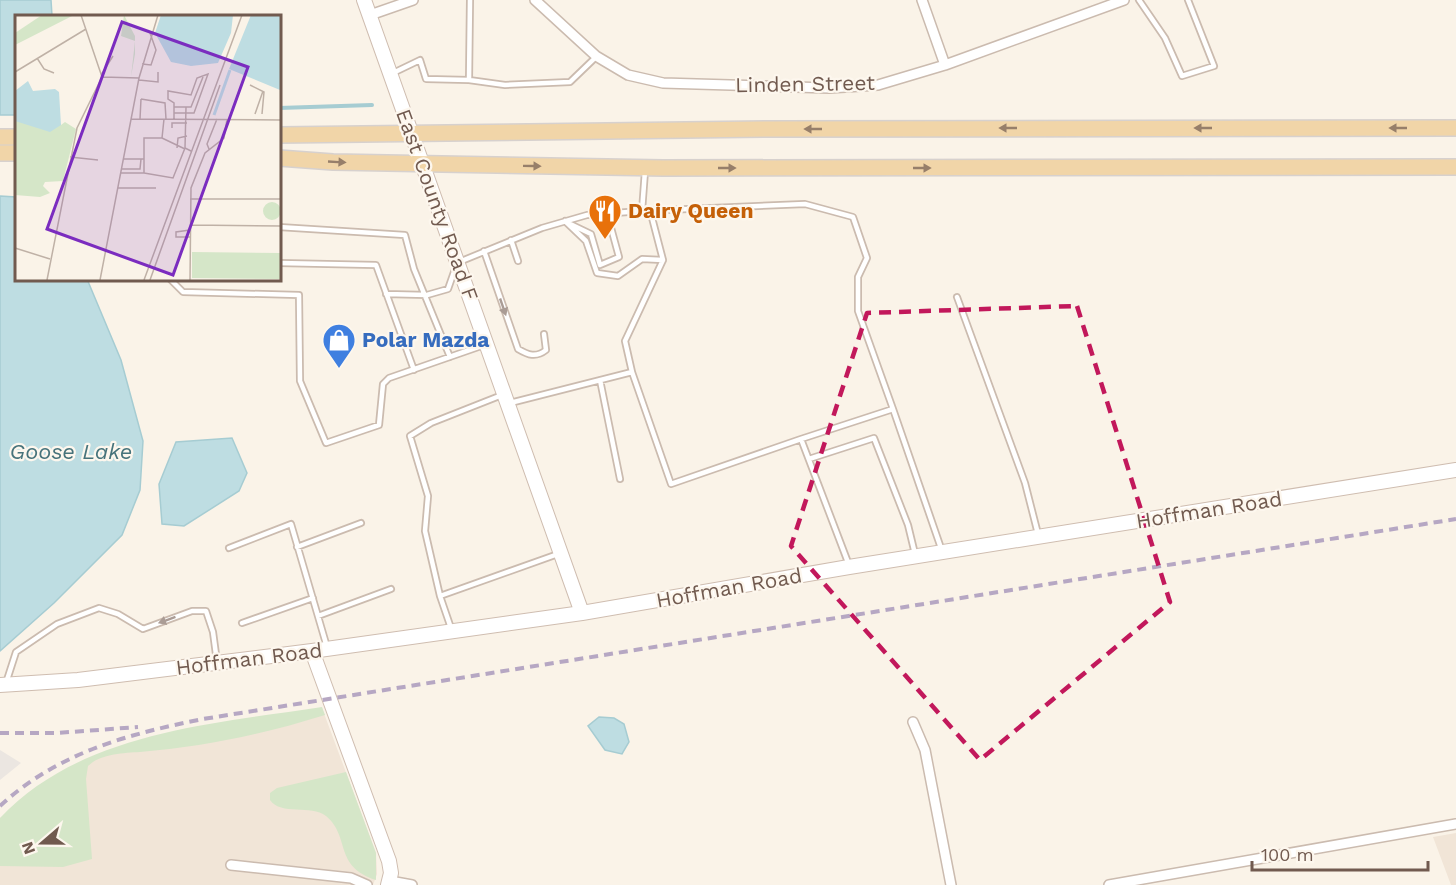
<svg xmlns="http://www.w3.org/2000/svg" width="1456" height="885" font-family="'Work Sans',sans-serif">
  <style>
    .residential { fill: #f1e5d7 }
    .industrial { fill: #ebe6e1 }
    .green { fill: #d5e6c8 }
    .water { fill: #bedde2; stroke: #a6ccd2; stroke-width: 1.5 }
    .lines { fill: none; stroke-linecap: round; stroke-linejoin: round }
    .stream { stroke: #a6ccd2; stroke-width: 4 }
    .lane-casing { stroke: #cbbbaf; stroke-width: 8 }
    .street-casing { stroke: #cbbbaf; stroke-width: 12 }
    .secondary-casing { stroke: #cfbdb0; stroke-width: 16 }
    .primary-casing { stroke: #d7d1ce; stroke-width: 18 }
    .lane { stroke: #fff; stroke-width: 4.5 }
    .street { stroke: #fff; stroke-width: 9 }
    .secondary { stroke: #fff; stroke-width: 14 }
    .primary { stroke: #f1d5a8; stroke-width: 15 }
    .rail { stroke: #b6a7c3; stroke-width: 4; stroke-dasharray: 9 6; stroke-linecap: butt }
    .oneway { fill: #977f6a }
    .oneway2 { fill: #aa9c95 }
    .marked { fill: none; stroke: #c2185b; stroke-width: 4.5; stroke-dasharray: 12 8; stroke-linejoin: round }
    .labels { text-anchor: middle; stroke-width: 4.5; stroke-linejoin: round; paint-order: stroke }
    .street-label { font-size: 21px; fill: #715a4f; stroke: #fdf7ee }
    .food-label { font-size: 21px; font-weight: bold; fill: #c56008; stroke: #fdf7ee; text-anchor: start }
    .shop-label { font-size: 21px; font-weight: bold; fill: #366cbe; stroke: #fdf7ee; text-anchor: start }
    .water-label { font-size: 22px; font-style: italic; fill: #47737b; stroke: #fdf7ee }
    .inset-river { fill: none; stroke: #bedde2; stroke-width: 3 }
    .inset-road { fill: none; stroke: #bfb1a6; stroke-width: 1.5 }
    .view { fill: #7b2cbf; fill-opacity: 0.15; stroke: #7b2cbf; stroke-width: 3 }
    .inset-edge { fill: none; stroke: #715a4f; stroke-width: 3 }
  </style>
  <rect width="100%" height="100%" fill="#faf3e8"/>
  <!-- residential -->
  <path class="residential" d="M322,708l54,145 1,21 -4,11h-373v-67l92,-60z
    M1456,833v52h-5l-18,-48z"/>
  <!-- industrial -->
  <path class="industrial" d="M0,750l21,13 -21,17z"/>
  <!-- green -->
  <path class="green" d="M322,707l3,8c-61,19 -121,32 -185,37 -17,1 -40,2 -52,14l-2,13 6,80 -29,8 -63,-1v-48c81,-86 212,-94 322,-111z
    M346,772l30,81v27c-43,-14 -25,-43 -50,-64 -15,-12 -45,0 -56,-16v-7l7,-5z"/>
  <!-- water -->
  <path class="water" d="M0,0h51l1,16h-36v99h-16z
    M0,196l16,1v82h71l34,81 22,81 -3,49 -18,45 -68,68 -54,48z
    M232,438l15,35 -8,18 -55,35 -22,-2 -3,-40 17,-42z
    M599,717l15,1 10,6 5,18 -7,12 -17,-4 -17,-24z"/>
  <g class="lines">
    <!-- stream -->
    <path class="stream" d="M279,108l93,-3"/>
    <defs>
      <path id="lane" d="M1139,0l26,38 17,38 32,-10 -26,-66
        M393,73l27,-13 6,19 43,1 36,5 65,-3 26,-25
        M469,80l1,-80
        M642,211l163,-7 48,13 14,41 -9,19v34l35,98
        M565,221l21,20 11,32 21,3 24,-17 21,1
        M566,222l25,12 9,31 19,-8 -12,-44
        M279,227l126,8 9,34 36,88
        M511,240l7,21
        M484,251l34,98c10,6 18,9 28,1l-2,-16
        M459,262l83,-34 45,-13 55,-4 3,-40
        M279,263l97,2 38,105
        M170,279l13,13 116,3 1,86 26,62 53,-18 4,-41 6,-6 95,-33
        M386,294l41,1 21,-6 7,-20
        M957,297l68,186 13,51
        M632,372l-7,-31 38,-81 -13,-50
        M600,380l20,99
        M510,403l122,-31 39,112 130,-45 48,126
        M801,439l92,-30 49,142
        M809,459l65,-21 34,87 7,29
        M297,547l64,-24
        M229,548l62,-24 36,123
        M440,596l-15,-65 3,-35 -18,-60 21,-13 71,-28
        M318,616l73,-27
        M242,623l71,-25
        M452,631l-12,-35 118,-42
        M6,683l10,-31 41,-28 42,-16 19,6 25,15 49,-18h14l7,21 4,30"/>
      <path id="street" d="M535,0l61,56 32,19 35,8 166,5 49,-3 67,-20 179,-65
        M922,0l23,65
        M370,15l43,-15
        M913,722l12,28 26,135
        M231,865l120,13 16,7
        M390,881l22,4
        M1109,885l347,-61"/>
      <path id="secondary" d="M364,0l218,613
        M312,651l77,210 2,12 -3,12
        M0,685l78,-5 234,-29 270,-38 267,-46 607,-97"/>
      <path id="primary" d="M279,135l492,-6 685,-1
        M0,137h16
        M0,153h16
        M279,158l54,4 330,6 793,-1"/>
    </defs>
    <!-- lane casing -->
    <use href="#lane" class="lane-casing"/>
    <!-- street casing -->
    <use href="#street" class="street-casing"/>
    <!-- secondary casing -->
    <use href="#secondary" class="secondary-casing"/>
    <!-- primary casing -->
    <use href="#primary" class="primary-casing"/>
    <!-- lane -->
    <use href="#lane" class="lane"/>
    <!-- street -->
    <use href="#street" class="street"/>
    <!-- secondary -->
    <use href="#secondary" class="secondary"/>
    <!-- primary -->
    <use href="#primary" class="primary"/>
    <!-- rail -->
    <path class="rail" d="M0,733h57l81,-6
      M0,806c57,-53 128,-72 203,-87l1253,-200"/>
  </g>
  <!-- one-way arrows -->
  <defs><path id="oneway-solid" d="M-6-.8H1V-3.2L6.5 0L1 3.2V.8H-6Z" transform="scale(1.5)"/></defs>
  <g class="oneway">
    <use href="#oneway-solid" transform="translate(1008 128) rotate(180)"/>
    <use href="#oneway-solid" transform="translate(1203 128) rotate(180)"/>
    <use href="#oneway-solid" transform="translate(1398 128) rotate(180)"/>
    <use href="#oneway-solid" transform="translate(813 129) rotate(180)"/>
    <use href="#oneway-solid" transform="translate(337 162) rotate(3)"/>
    <use href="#oneway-solid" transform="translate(532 166) rotate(1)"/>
    <use href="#oneway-solid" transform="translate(727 168)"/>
    <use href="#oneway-solid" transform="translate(922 168)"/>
  </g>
  <g class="oneway2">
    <use href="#oneway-solid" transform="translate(503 307) rotate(71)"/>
    <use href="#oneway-solid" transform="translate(167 620) rotate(160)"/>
  </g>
  <!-- marked area -->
  <path class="marked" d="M1077,306l93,296 -190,158 -189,-214 76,-233z"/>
  <!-- icons -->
  <defs>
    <symbol id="restaurant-pin" viewBox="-11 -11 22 30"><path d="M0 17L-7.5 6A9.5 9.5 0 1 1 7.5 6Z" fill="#e8710a" stroke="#fdf7ee"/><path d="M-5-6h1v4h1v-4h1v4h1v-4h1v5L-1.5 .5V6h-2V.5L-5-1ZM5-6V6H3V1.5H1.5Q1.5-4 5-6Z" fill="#fff"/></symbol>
    <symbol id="shop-pin" viewBox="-11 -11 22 30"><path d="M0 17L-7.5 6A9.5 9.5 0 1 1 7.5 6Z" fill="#3f7fe0" stroke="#fdf7ee"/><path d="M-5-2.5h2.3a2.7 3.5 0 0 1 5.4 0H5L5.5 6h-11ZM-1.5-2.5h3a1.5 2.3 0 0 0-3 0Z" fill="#fff"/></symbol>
  </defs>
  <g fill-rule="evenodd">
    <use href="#restaurant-pin" x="586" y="192" width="38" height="52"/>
    <use href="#shop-pin" x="320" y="321" width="38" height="52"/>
  </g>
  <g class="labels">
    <!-- street labels -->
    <g class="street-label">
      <text transform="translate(805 84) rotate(-1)" y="7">Linden Street</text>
      <text transform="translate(437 205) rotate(70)" y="7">East County Road F</text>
      <text transform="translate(1209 510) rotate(-9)" y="7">Hoffman Road</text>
      <text transform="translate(729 588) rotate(-10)" y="7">Hoffman Road</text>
      <text transform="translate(249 659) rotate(-7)" y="7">Hoffman Road</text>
    </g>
    <!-- food labels -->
    <g class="food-label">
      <text x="628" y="218">Dairy Queen</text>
    </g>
    <!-- shop labels -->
    <g class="shop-label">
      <text x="362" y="347">Polar Mazda</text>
    </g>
    <!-- water labels -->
    <g class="water-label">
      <text x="71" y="459">Goose Lake</text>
    </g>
  </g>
  <!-- overview -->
  <g transform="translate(15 15)">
    <rect width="266" height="266" fill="#faf3e8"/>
    <path d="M27,0h32l-59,30v-12zM109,0l11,21v18l-4,23 4,-36 -14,-5zM0,96l46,14 4,-3 11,7 -13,52 -18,1 -2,4 7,7 -10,4 -25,-2zM248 196a9 9 0 1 1 18 0a9 9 0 1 1-18 0ZM177,237l88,1v26l-88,-1z" fill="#d5e6c8"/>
    <path d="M146,0h72l-2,18 -13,30 -27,3 -20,-4 -16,-29zM236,0h29v75l-51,-21zM13,66l5,10 22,-2 4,3 2,33 -11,7 -35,-11v-30z" fill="#bedde2"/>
    <path class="inset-river" d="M199,100l16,-45"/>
    <path class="inset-road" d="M66,0l21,62M22,43l7,11 10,4M127,49l9,1 5,-15 -6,-17M0,57l71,-43M86,60l12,-19M87,62l37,1M124,65l19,2v-10M235,70l14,7 -2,22M126,84l24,4 1,16M159,92h17l12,-30M171,92l-1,41 6,3M240,99l8,-23M116,104l150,1M125,104l1,-20M159,104v-16l-6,-4v-8l23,4 6,-17 11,-4 -14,39h-20M157,113v-5h15M147,123l23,11M162,133l1,-10 9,-2M194,134l-2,-5 10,-25M55,142l28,3M108,144h21v-21h18l2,-19M106,154h19l1,-10M106,158h23v-14M129,158l29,5 12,-30M103,173h38M175,184h91M175,210l91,1M175,215l-14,2v5h14M0,233l35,11M32,265l30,-152 25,-51M85,265l39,-202 19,-63M129,265l98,-265M135,265l70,-195M175,265l1,-92 14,-35 19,-15 3,-19"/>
    <path class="view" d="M107,7l126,45 -75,208 -126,-46z"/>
    <rect width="266" height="266" class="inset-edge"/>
  </g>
  <!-- north arrow -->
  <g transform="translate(42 843) rotate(250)" stroke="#fdf7ee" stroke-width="4.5" paint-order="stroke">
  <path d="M0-4.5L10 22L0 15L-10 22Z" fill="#715a4f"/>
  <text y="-9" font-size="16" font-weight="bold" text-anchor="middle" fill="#715a4f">N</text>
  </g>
  <!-- scale -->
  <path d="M1252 861v9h176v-9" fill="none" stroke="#715a4f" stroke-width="3"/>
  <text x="1261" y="861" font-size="18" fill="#715a4f" stroke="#fdf7ee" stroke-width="4.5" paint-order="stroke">100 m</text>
</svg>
